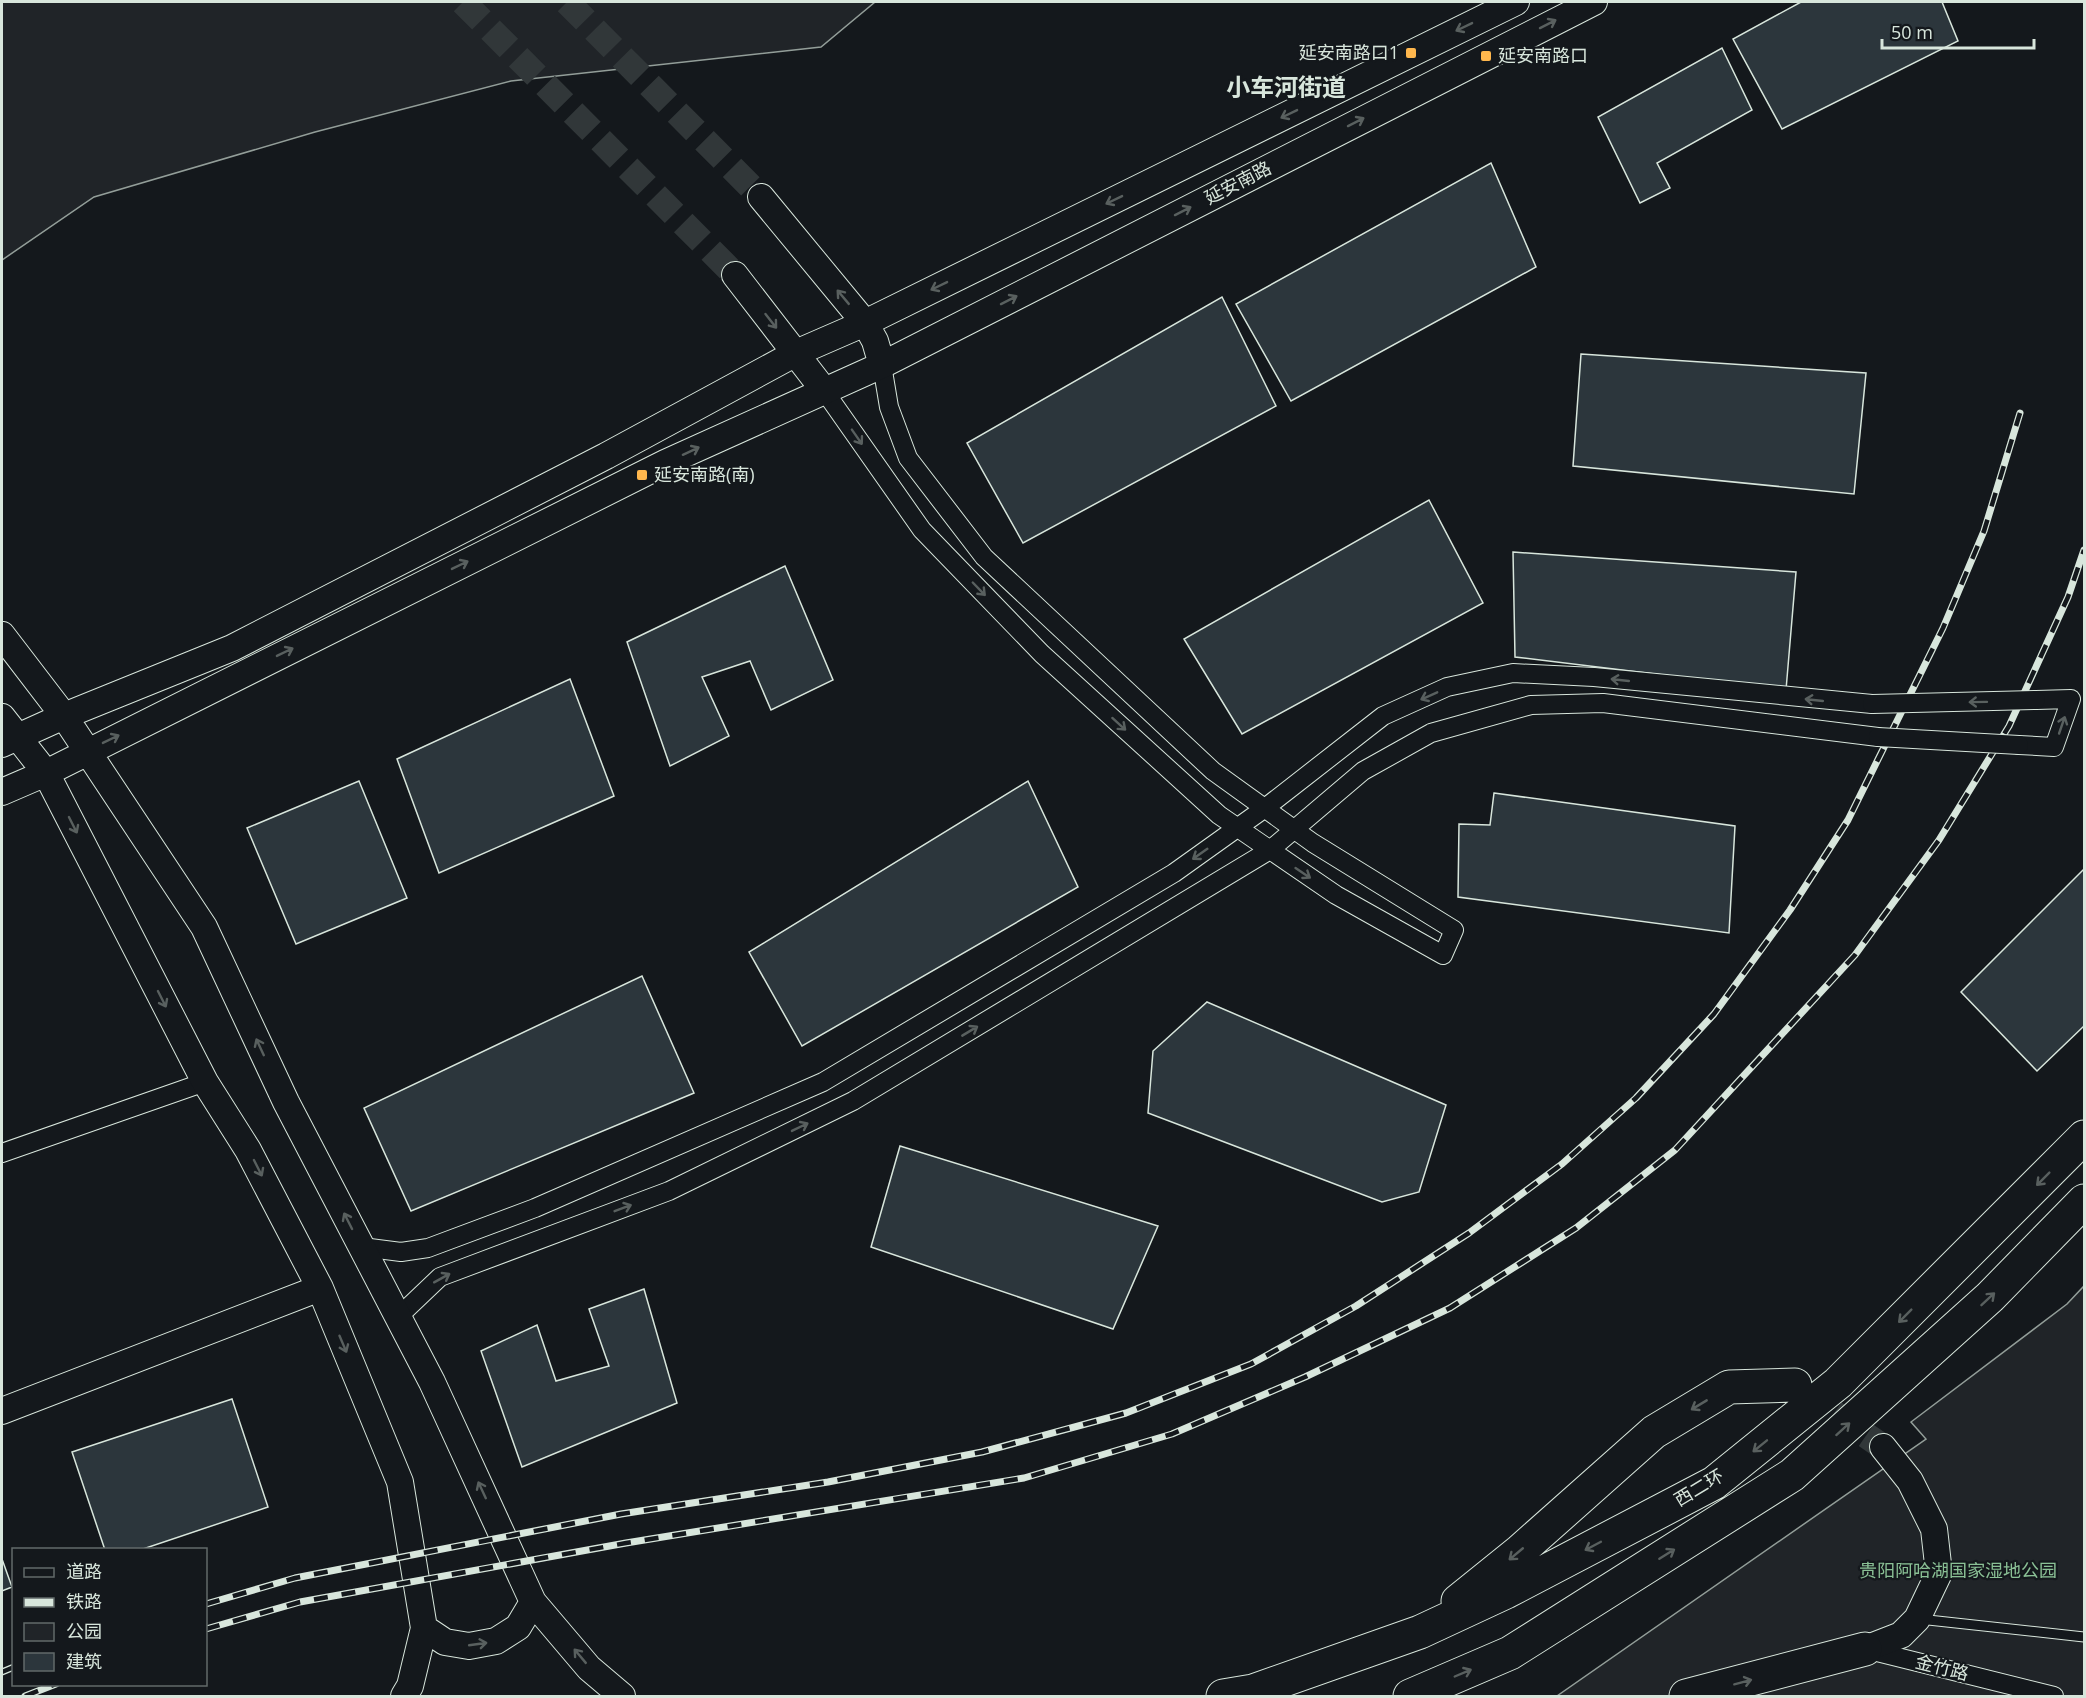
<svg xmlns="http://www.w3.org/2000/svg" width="2086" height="1698" font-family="'Open Sans','Noto Sans SC',sans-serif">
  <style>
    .green { fill: #202428; stroke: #939e99; stroke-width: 1.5 }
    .building { fill: #2c363c; stroke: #d8e6dc; stroke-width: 1.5 }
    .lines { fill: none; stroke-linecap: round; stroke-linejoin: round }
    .secondary-tunnel { stroke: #313739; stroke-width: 26; stroke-dasharray: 26 13; stroke-linecap: butt }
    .lane-casing { stroke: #d8e6dc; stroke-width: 11 }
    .street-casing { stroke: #d8e6dc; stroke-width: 20 }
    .secondary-casing { stroke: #d8e6dc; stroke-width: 28 }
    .highway-casing { stroke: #d8e6dc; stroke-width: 35 }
    .lane { stroke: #14181c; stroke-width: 9 }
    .street { stroke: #14181c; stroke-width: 18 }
    .secondary { stroke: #14181c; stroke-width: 26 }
    .highway { stroke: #14181c; stroke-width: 33 }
    .rail-casing { stroke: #d8e6dc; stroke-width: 7 }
    .rail { stroke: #14181c; stroke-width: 4.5; stroke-dasharray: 14; stroke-linecap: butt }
    .street-bridge-casing { stroke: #d8e6dc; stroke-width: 20; stroke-linecap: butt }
    .street-bridge { stroke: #14181c; stroke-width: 18 }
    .oneway { stroke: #59605f }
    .poi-dot { fill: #ffb74d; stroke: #14181c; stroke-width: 2 }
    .labels { text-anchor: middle; stroke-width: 4.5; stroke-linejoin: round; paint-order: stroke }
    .poi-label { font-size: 18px; fill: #d8e6dc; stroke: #14181c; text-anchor: start }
    .street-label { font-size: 18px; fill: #d8e6dc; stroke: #14181c }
    .park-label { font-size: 18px; fill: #8ac095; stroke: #14181c }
    .district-label { font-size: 24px; font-weight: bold; fill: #d8e6dc; stroke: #14181c }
  </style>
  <rect width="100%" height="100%" fill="#14181c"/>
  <!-- green -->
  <path class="green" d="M2,2h873l-54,45 -310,34 -196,51 -221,65 -92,63z
    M2084,1286v410h-527l369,-257 -15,-17 156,-118z"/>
  <!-- building -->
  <path class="building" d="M1801,2h141l16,39 -176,88 -49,-90z
    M1722,48l30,62 -95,53 13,25 -30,15 -42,-86z
    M1491,163l45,104 -245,134 -55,-97z
    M1222,297l54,109 -253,137 -56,-100z
    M1581,354l285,19 -12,121 -281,-28z
    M1429,500l54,103 -241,131 -58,-95z
    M1513,552l283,20 -10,118 -271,-33z
    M785,566l48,114 -62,30 -21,-49 -48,16 27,59 -59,30 -43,-124z
    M570,679l44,117 -175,77 -42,-114z
    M359,781l48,117 -111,46 -49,-116z
    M1028,781l50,106 -276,159 -53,-94z
    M1494,793l241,33 -6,107 -271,-36 1,-73 31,1z
    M2084,869v157l-47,45 -76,-79z
    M642,976l52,117 -283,118 -47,-103z
    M1207,1002l239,103 -27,87 -37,10 -234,-89 5,-62z
    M900,1146l258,80 -45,103 -242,-82z
    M644,1289l33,114 -155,64 -41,-116 56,-26 19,56 53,-15 -20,-57z
    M232,1399l36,108 -128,43h-35l-33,-98z
    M2,1559l10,28 -10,4z"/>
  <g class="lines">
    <!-- secondary-tunnel -->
    <path class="secondary-tunnel" d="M463,2l272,273
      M567,2l194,195
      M1802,1391l81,56"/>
    <defs>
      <path id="lane" d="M1919,1619l165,18"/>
      <path id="street" d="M823,389l99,141 120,124 177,161 117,80 107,60 11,-25 -141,-87 -100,-72 -229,-214 -76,-99 -19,-51 -7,-42
        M2019,745l35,2 17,-48 -35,1
        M2,1153l203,-71
        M362,1247l39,5 27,-4 107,-40 288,-126 351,-209 91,-65 118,-92 64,-29 66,-14 81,4 278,27
        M398,1317l42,-40 229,-86 184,-90 417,-251 93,-79 68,-38 100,-28 72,-2 275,34
        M1865,1649l189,47"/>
      <path id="secondary" d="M761,197l104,126 10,18 7,24
        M735,275l88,114
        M2,635l62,81 140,211 82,175 146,280 101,220 56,66 33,28
        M2,717l44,56 159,309 43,68 72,138 80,194 24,146 -14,58 -6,10
        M2,744l62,-28 168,-68 374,-192 190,-103 69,-30 651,-321
        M2,792l44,-19 619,-310 217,-98 712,-363
        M2,1411l318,-123
        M424,1628l21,14 24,4 27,-5 22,-14 15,-25
        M1865,1649l36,-14 16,-16 22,-46 -5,-44 -24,-48 -27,-34"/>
      <path id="highway" d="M1458,1601l62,-50 134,-119 75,-45 66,-2
        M1223,1696l30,-5 167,-59 86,-40 208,-109 124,-100 246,-246
        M1410,1696l100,-43 282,-178 198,-178 94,-96
        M1686,1696l179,-47"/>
    </defs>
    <!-- lane casing -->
    <use href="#lane" class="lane-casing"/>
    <!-- street casing -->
    <use href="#street" class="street-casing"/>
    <!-- secondary casing -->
    <use href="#secondary" class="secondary-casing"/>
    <!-- highway casing -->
    <use href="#highway" class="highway-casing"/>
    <!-- lane -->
    <use href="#lane" class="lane"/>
    <!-- street -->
    <use href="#street" class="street"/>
    <!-- secondary -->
    <use href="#secondary" class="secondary"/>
    <!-- highway -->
    <use href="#highway" class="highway"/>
    <defs>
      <path id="rail" d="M206,1604l89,-26 326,-64 207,-32 154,-30 144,-39 125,-49 105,-58 113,-73 93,-69 74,-66 78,-84 76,-104 58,-90 95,-192 41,-97 36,-118
        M206,1629l94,-27 326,-59 398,-65 148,-44 133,-57 145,-69 126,-80 99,-78 180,-195 84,-115 70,-114 59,-129 16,-47
        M2,1672l12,-5
        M25,1696l31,-12"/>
    </defs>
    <!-- rail casing -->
    <use href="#rail" class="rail-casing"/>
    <!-- rail -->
    <use href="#rail" class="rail"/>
    <defs>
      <path id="street-bridge" d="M1872,704l164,-4
        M1878,737l141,8"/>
    </defs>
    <!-- street-bridge casing -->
    <use href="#street-bridge" class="street-bridge-casing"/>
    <!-- street-bridge -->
    <use href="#street-bridge" class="street-bridge"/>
  </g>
  <!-- one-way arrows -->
  <defs><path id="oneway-shaft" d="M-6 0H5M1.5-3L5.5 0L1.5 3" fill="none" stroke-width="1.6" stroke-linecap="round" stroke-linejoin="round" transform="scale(1.5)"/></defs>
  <g class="oneway">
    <use href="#oneway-shaft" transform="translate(1548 24) rotate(-27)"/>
    <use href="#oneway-shaft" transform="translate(1464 27) rotate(154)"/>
    <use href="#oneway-shaft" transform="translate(1289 114) rotate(154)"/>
    <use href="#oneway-shaft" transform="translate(1356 122) rotate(-27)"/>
    <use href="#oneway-shaft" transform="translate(1114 200) rotate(154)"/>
    <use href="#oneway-shaft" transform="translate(1183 211) rotate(-27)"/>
    <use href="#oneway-shaft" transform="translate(939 286) rotate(154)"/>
    <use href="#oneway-shaft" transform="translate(843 297) rotate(-130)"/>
    <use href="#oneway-shaft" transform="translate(1009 300) rotate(-27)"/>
    <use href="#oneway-shaft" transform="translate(771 321) rotate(52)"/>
    <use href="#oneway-shaft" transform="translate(857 437) rotate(55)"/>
    <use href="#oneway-shaft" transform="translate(691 451) rotate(-25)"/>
    <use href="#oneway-shaft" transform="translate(460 565) rotate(-26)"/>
    <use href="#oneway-shaft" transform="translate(979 589) rotate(46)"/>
    <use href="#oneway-shaft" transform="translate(285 652) rotate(-26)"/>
    <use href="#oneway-shaft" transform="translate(1620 680) rotate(-174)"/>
    <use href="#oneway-shaft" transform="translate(1429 696) rotate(156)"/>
    <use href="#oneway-shaft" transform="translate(1814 700) rotate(-174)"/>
    <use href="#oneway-shaft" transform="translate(1978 702) rotate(179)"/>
    <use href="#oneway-shaft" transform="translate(1119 724) rotate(42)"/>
    <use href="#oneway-shaft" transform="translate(2062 725) rotate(-71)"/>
    <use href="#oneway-shaft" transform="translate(111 739) rotate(-26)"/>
    <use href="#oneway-shaft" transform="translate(73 825) rotate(63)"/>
    <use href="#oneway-shaft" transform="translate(1200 854) rotate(145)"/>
    <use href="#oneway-shaft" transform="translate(1303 873) rotate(34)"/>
    <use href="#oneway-shaft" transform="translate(162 999) rotate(63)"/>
    <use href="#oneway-shaft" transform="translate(970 1031) rotate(-31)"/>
    <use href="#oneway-shaft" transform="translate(260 1047) rotate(-115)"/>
    <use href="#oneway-shaft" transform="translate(800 1127) rotate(-26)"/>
    <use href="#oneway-shaft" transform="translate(258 1168) rotate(63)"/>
    <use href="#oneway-shaft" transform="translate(2043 1179) rotate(135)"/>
    <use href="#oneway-shaft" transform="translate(623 1208) rotate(-21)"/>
    <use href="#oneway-shaft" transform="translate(348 1221) rotate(-117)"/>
    <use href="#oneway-shaft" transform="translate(442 1278) rotate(-29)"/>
    <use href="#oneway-shaft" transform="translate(1988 1299) rotate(-43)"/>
    <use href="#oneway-shaft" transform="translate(1905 1316) rotate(135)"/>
    <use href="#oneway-shaft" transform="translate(343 1344) rotate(67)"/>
    <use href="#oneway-shaft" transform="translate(1699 1405) rotate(149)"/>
    <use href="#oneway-shaft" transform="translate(1843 1429) rotate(-42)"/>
    <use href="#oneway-shaft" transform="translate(1760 1446) rotate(141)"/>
    <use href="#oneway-shaft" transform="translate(482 1490) rotate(-115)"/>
    <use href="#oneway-shaft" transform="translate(1593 1546) rotate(152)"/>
    <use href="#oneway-shaft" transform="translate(1516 1554) rotate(140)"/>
    <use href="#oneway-shaft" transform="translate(1667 1554) rotate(-32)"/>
    <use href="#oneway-shaft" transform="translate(478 1644) rotate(-8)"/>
    <use href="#oneway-shaft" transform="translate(580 1656) rotate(-130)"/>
    <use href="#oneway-shaft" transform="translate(1463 1673) rotate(-23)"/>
    <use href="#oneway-shaft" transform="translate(1743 1682) rotate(-15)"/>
  </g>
  <!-- markers -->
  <g class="poi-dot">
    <rect x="1405" y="47" width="12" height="12" rx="3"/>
    <rect x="1480" y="50" width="12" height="12" rx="3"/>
    <rect x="636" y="469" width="12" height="12" rx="3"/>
  </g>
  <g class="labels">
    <!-- poi labels -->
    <g class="poi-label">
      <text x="1399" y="59" text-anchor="end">延安南路口1</text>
      <text x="1498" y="62">延安南路口</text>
      <text x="654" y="481">延安南路(南)</text>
    </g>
    <!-- street labels -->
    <g class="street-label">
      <text transform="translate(1238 183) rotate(-27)" y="6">延安南路</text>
      <text transform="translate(1699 1488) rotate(-31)" y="6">西二环</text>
      <text transform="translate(1942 1668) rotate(14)" y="6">金竹路</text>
    </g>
    <!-- park labels -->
    <g class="park-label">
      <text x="1958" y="1577">贵阳阿哈湖国家湿地公园</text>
    </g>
    <!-- district labels -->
    <g class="district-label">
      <text x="1286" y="96">小车河街道</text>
    </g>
  </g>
  <!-- border -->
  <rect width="2086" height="1698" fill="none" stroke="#d8e6dc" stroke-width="6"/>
  <!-- legend -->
  <rect x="12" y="1548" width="195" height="138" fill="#14181c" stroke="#626a69" stroke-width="1.5"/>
  <rect x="24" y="1568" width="30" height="9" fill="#14181c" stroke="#626a69" stroke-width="1.5"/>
  <text x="66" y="1578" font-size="18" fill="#d8e6dc">道路</text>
  <rect x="24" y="1598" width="30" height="9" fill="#d8e6dc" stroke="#626a69" stroke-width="1.5"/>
  <text x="66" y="1608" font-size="18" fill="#d8e6dc">铁路</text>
  <rect x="24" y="1623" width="30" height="18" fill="#202428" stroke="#626a69" stroke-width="1.5"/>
  <text x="66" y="1638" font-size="18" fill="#d8e6dc">公园</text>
  <rect x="24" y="1653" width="30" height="18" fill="#2c363c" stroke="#626a69" stroke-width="1.5"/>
  <text x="66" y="1668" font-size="18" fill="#d8e6dc">建筑</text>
  <!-- scale -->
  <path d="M1882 39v9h152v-9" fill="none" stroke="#d8e6dc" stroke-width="3"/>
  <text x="1891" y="39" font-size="18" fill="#d8e6dc" stroke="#14181c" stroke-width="4.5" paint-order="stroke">50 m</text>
</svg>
